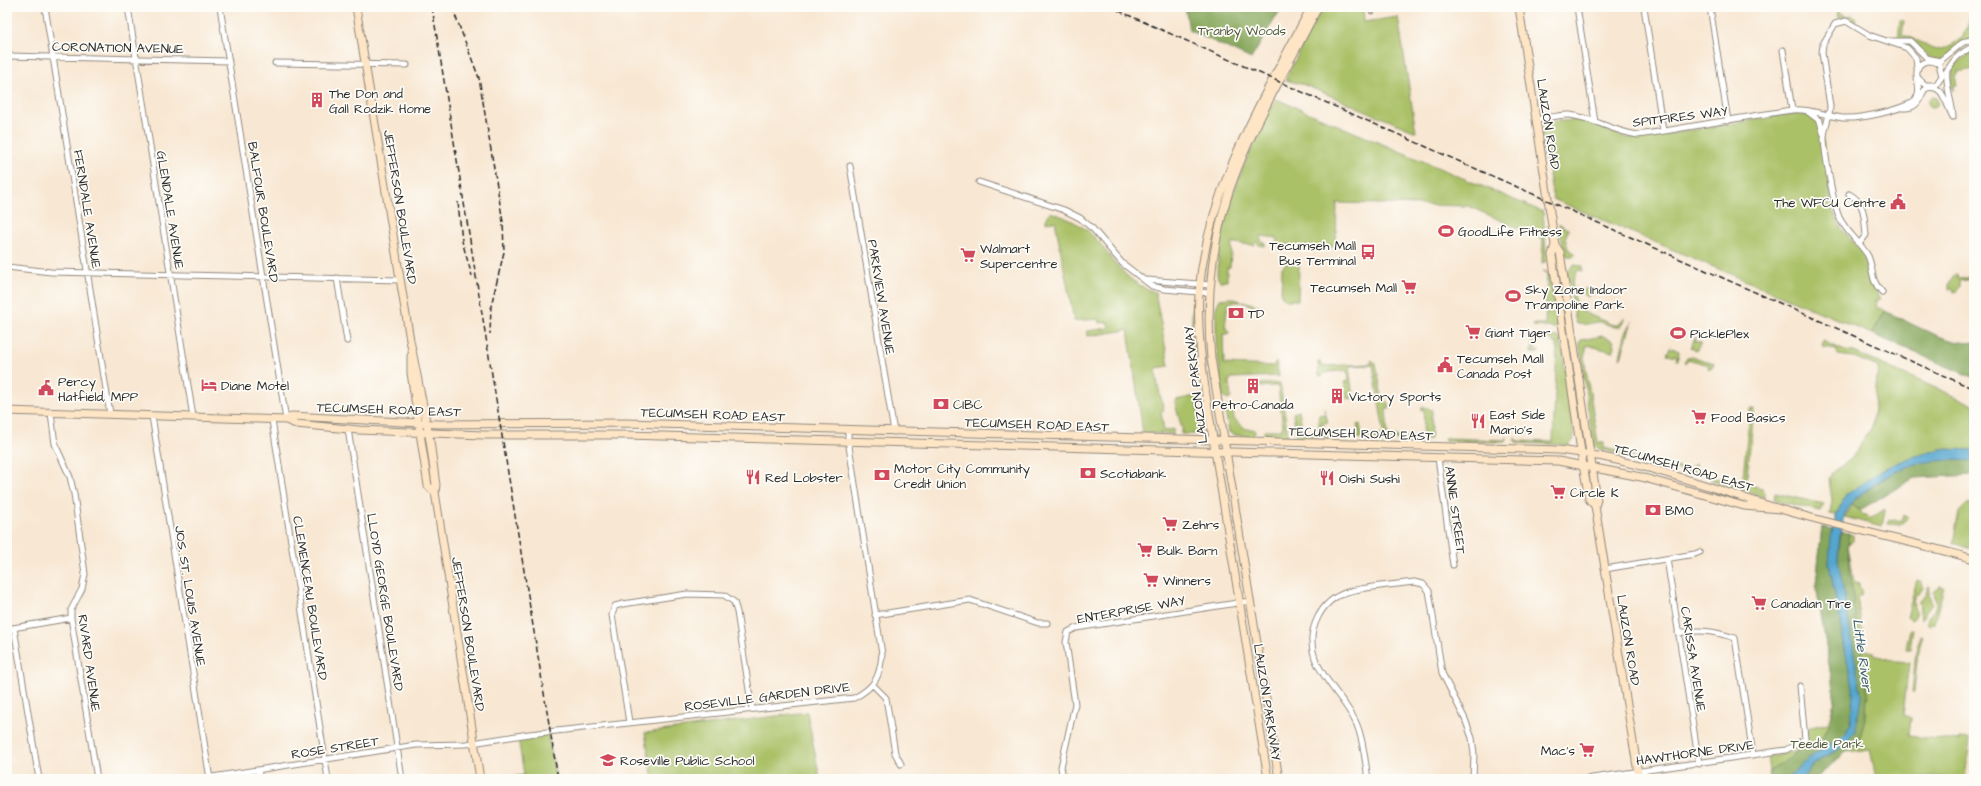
<svg xmlns="http://www.w3.org/2000/svg" width="1981" height="786" font-family="'Architects Daughter',sans-serif">
  <style>
    .green { fill: #aac167; stroke: #6a7649 }
    .forest { fill: #87a75c; stroke: #596944 }
    .water { fill: #54a6cf; stroke: #40687d }
    .lines { fill: none; stroke-linecap: round; stroke-linejoin: round }
    .street-casing { stroke: #92897e; stroke-width: 7 }
    .secondary-casing { stroke: #92897e; stroke-width: 9 }
    .street { stroke: #fff; stroke-width: 5 }
    .secondary { stroke: #fde5c5; stroke-width: 7 }
    .rail { stroke: #2b2b2b; stroke-width: 1.5; stroke-dasharray: 6 3; stroke-linecap: butt }
    .labels { text-anchor: middle; stroke-width: 3.5; stroke-linejoin: round; paint-order: stroke }
    .park-label { font-size: 13px; fill: #51583d; stroke: #fdfcf7 }
    .street-label { font-size: 13px; fill: #2b2b2b; stroke: #fdfcf7 }
    .poi-label { font-size: 13px; fill: #2b2b2b; stroke: #fdfcf7; text-anchor: start }
    .water-label { font-size: 14px; font-style: italic; fill: #3b5c6d; stroke: #fdfcf7 }
  </style>
  <rect width="100%" height="100%" fill="#fdfcf7"/>
  <filter id="ink" filterUnits="userSpaceOnUse"><feTurbulence type="fractalNoise" baseFrequency=".025" numOctaves="2"/><feDisplacementMap in="SourceGraphic" scale="8" xChannelSelector="R" yChannelSelector="G"/><feConvolveMatrix kernelMatrix="1 2 1 2 8 2 1 2 1" color-interpolation-filters="sRGB"/></filter>
  <filter id="wash" filterUnits="userSpaceOnUse"><feTurbulence type="fractalNoise" baseFrequency=".012" numOctaves="4" result="noise"/><feDisplacementMap in="SourceGraphic" scale="16" xChannelSelector="R" yChannelSelector="G"/><feGaussianBlur stdDeviation="0.9" result="paint"/><feColorMatrix in="noise" values="0 0 0 0 0 0 0 0 0 0 0 0 0 0 0 0 0 1.4 0 .05"/><feComposite in="paint" operator="in"/></filter>
  <g filter="url(#wash)">
    <rect width="100%" height="100%" fill="#f8e7d2"/>
    <!-- green -->
    <path class="green" d="M1322,7h41l1,15 34,-5 18,115 -111,-47 -20,-5z
      M1839,7h2l-1,6 8,3 4,-1v1l4,2 -1,4 -18,-6z
      M1971,7h3v31l-31,21 -9,2 -24,-20 -12,-1 2,-20 4,1 -2,14c32,7 26,28 61,2l2,-8h3z
      M1974,51v18l-17,3v3l-2,1 2,9h-3v5l-3,-3c-2,-19 7,-28 23,-36z
      M1928 102a5 5 0 1 1 10 0a5 5 0 1 1-10 0Z
      M1276,99l267,113 4,49 -5,2 1,-24 -75,-33 -131,-3 -1,39 -4,5 -56,-2 1,-7 -16,-2v6l4,1v3l-6,-1 -3,-3 -2,2 1,1 -23,-2 -2,24 -3,1v13h-7c-5,-5 -2,-14 -2,-20 5,-58 32,-111 58,-162z
      M1796,113c11,1 20,4 25,15l12,83 8,17 22,24 4,9 4,22 9,16 -4,1 1,9 4,-1 4,3 -13,23 -319,-135 -12,-72 4,-5 33,-2 50,18 22,-1z
      M1050,212c13,4 26,10 38,19 24,22 32,50 67,61l14,74 -13,2c0,15 5,28 8,43h-3l3,20 9,-2v5l-30,-1 -15,-103 -40,6 -1,-5 22,-3 -1,-6 -9,1 -1,-4 -24,2 -19,-100 -10,1z
      M1559,224l10,5 -4,9 3,11 7,5 -1,2h-7l-3,-4z
      M1287,263h8l4,3 -1,34h-11l-6,-5 1,-28z
      M1573,265l9,1v5l-4,-1 -6,13 4,24 3,-1 4,6 30,13h6l5,-7 -3,9c-7,2 -14,-4 -22,-5 -8,0 -15,5 -23,1l-9,-51z
      M1543,271l4,1 4,4 7,47 -2,5 -23,-2 1,-2h11l2,-50z
      M1954,275h3l1,4 16,-2v2l-14,2v5l-3,5 -3,1 -1,-4 -4,1v-6z
      M1587,288l8,3 -2,4 -3,-2 -2,4 -4,-3 -1,-4z
      M1230,298l35,9h-13l-6,-5h-14l-4,2 -3,22 4,5 -1,3h-5l1,30 50,2 2,-4 3,14 -48,2 -2,4 2,16 -3,2 -5,-4 -7,-54v-35l4,-8z
      M1192,302l3,1 1,65 -1,1 -3,-38z
      M1632,321l-11,36 -1,1 5,-23z
      M1536,336l22,1 3,3 13,96 -1,5 -4,4 -50,-2 -4,-2v-4l1,4 37,1 4,-99h-4l-1,-4 -13,-1 -1,5 -3,1 -1,7h5l-1,2h-7l1,-14z
      M1602,336l11,4 2,6 -2,6 -26,-7 -3,12 14,86h6v5l39,9 47,14 2,-5 4,-2v6l-6,3 -42,-12 -49,-12 -6,-5 -14,-102 2,-2z
      M1697,337l-2,4 6,2 -5,8 -5,-3 3,-9z
      M1823,341l22,10 9,1 120,53v45l-33,-1 -95,46 -10,20 -6,-1 2,-14 -3,-20 3,-8 19,-13 21,-32 6,-60 -24,-10 -17,-2v-6l-15,-2z
      M1670,347l9,4 -1,9h-2l1,-4 -10,-2z
      M1691,356l22,7 1,2 -3,4h-3l1,-4 -21,-6 -2,4 -2,-1 3,-5z
      M1371,360l5,3 6,35 7,6 1,4h-4l2,29h31v-3h4l1,-24 -4,-1 2,-2 6,1 4,3 -2,28 -4,1 -44,-1 -2,-4 4,-2 -11,-68 -24,1 4,32 -6,1 -3,-17h4l1,-5 -3,-7 -23,3 -1,4 -3,-2 -1,-13h2l1,4 51,-2z
      M1280,383l8,53h-24v-6h17l2,-4 -5,-38 -2,-2 -17,1v-3z
      M1196,396l5,34 -4,4h-16v-3h2c-3,-11 -7,-20 -8,-31z
      M1228,406l5,1 1,12 12,10h7l2,2 -1,5 -19,-1 -6,-3 -4,-22z
      M1324,409l4,13 -5,1 2,12h4v2h-32l-4,-24 6,-2 2,10v12l18,1v-19l6,-1z
      M1750,409h4l-8,75 16,4 3,6 -2,3 -50,-16 -4,-4v-4l3,4 30,9z
      M1360,424l2,12 13,-2 2,5 -21,-1v-2l3,-1 -2,-10z
      M1507,437l-1,5 -60,-1 -2,-3 62,2z
      M1775,493l49,11 -4,7 -46,-11z
      M1967,504h7v46l-21,-7 6,-31z
      M1851,505l9,5 4,7 3,-2 3,4 15,-10 -3,18 -37,-10z
      M1903,515l5,3 -7,7 -13,-1 1,-5 13,3z
      M1822,527l31,8v6l-5,3 6,38 5,1v4l3,3 -1,6 -4,1 8,53 9,2v3l22,6 13,1 -6,53 8,3 -2,18 50,5 1,-3 10,1 -5,40 -26,-2 -63,2 -6,-30 -24,3 -31,27h-45l-3,-23 27,-4 14,-9 -1,-15 21,-5 7,-23 -19,-115z
      M1917,580l5,2 1,6c-2,4 -7,6 -9,11 -3,8 7,16 -3,21l-4,-3z
      M1940,586l4,1 -10,36 -5,3c-6,-11 6,-12 7,-21 1,-5 -2,-9 -2,-14z
      M1928,587h2l-1,8 3,9 -11,15 -2,-18 7,-7z
      M1910,629h3l-3,20h-4z
      M1921,635l2,1 -5,16 -4,40h-2l4,-41z
      M807,712l13,67h-167l-8,-46z
      M548,734l8,45h-58l26,-4 -6,-37z"/>
    <!-- forest -->
    <path class="forest" d="M1185,7h97l-31,52 -62,-29z
      M1885,311c22,10 66,36 89,31v36l-102,-44z
      M1948,459l26,2v14l-60,3 -54,32 -9,-5 2,-4c21,-16 44,-34 70,-40 8,-1 17,-1 25,-2z
      M1822,527l11,2 -4,34 24,129 -2,31 -5,9 -5,5 -29,19 -26,23h-16l-1,-8 14,-8 20,-16 10,-3 10,-7 7,-14 5,-23 -19,-115z
      M1841,532l8,1 -1,14 6,57 15,93 -3,1 -1,22 -7,24 -12,8 -31,27h-12l9,-13 12,-9 14,-7 21,-34 -21,-157z"/>
    <!-- water -->
    <path class="water" d="M1754,7h25l-19,4 -5,-1z
      M1941,449l33,1v11c-43,-3 -72,1 -106,28 -5,4 -11,7 -15,12 -13,14 -14,40 -15,58l23,135v11l-6,25 -7,12 -10,8 -14,7 -12,9 -9,13h-17l26,-23 29,-19 5,-5 5,-9 2,-31 -24,-129 2,-26 5,-22 10,-20 37,-26 29,-12z"/>
  </g>
  <g filter="url(#ink)">
    <g class="lines">
      <defs>
        <path id="street" d="M45,7l65,407
          M128,7l65,410
          M220,7l66,413
          M1372,7v4
          M1577,7l18,115
          M1644,7l19,124
          M1710,7l18,114
          M1888,41h22l17,17 13,3 22,-18 12,-5
          M1783,50l9,60
          M7,56l222,5
          M275,63l132,2
          M1947,70c-2,17 5,30 6,46
          M1946,72c9,-14 12,-18 28,-26
          M1903,108c15,1 16,-9 22,-19 18,-8 21,16 28,28
          M1808,112l12,9 3,12
          M1536,120c10,-1 23,-6 34,-5 24,3 44,17 68,20 51,-7 102,-18 154,-25 18,-2 33,6 51,8 19,1 53,-7 71,-16 9,-13 2,-17 3,-30 1,-12 14,-13 22,-8l3,12 -6,9h-11l-7,-7
          M850,166l44,266
          M979,182l85,28 16,8 13,11 29,34 30,23 12,3 46,4
          M1849,194c17,9 15,24 17,41l-7,9
          M7,267l44,5 349,8
          M337,278l10,63
          M1147,280l64,5
          M1882,292c-12,-12 -8,-22 -14,-36 -8,-14 -22,-24 -29,-39 -6,-14 -14,-62 -15,-78 0,-12 6,-22 6,-33l-8,-53 1,-9 12,-20 11,-3 23,14 38,13 9,10 1,11
          M51,413l4,31 15,33 4,17 11,80 -3,15 -11,21v8l26,161
          M152,416l58,363
          M272,420l56,359
          M348,429l54,350
          M1438,458l15,107
          M1667,559l32,205
          M1605,569l90,-15 5,-2
          M875,615l95,-15 68,23h9
          M14,628l25,151
          M7,629l64,-11
          M1678,633c23,-4 35,-2 57,5l18,117
          M873,685l13,13 9,55 6,11
          M629,722l-17,-107 3,-9 8,-2 64,-10 37,1 10,7 3,10 15,97
          M258,770l2,9
          M200,779l216,-34 50,-1 63,-10 325,-36c21,-11 26,-21 28,-44l-34,-214v-10
          M1063,779l-2,-12 14,-63 -9,-62 2,-10 8,-4 174,-27
          M1368,779c-3,-18 -4,-37 -11,-54 -15,-36 -62,-63 -39,-108 6,-12 17,-21 29,-25 20,-6 46,-7 67,-10l9,2 6,7 13,82 23,46 7,19 2,16 -1,25
          M1586,779l200,-29 19,-11 -5,-53"/>
        <path id="secondary" d="M356,7l54,333 20,101 6,44 -1,7 45,287
          M1519,7l36,238 -3,10 31,210 6,34 6,7 44,273
          M1555,245l5,7 37,248 -2,6
          M411,356v17l17,113 7,6
          M7,411l279,9 10,4 63,6 124,5h143l932,26 83,16 103,29 36,3
          M286,420l6,-4 146,8 188,-1 932,27c76,8 149,37 222,59 64,19 130,32 194,50
          M1268,779l-62,-384c-5,-34 -9,-68 -7,-102 8,-105 65,-195 112,-286
          M1279,779l-68,-421c-6,-62 2,-129 26,-188 22,-56 54,-109 81,-163"/>
      </defs>
      <!-- street casing -->
      <use href="#street" class="street-casing"/>
      <!-- secondary casing -->
      <use href="#secondary" class="secondary-casing"/>
      <!-- street -->
      <use href="#street" class="street"/>
      <!-- secondary -->
      <use href="#secondary" class="secondary"/>
      <!-- rail -->
      <path class="rail" d="M432,7l126,772
        M452,7l27,71 24,144 1,30 -13,54 -1,28
        M1110,7l864,382
        M458,202l4,39 10,35"/>
    </g>
  </g>
  <!-- icons -->
  <defs>
    <symbol id="building-bare" viewBox="-9 -9 18 18"><path d="M-4-6H4V6H1V3H-1V6H-4ZM-2.5-4.3h1.7v1.8h-1.7ZM.8-4.3h1.7v1.8H.8ZM-2.5-1h1.7V.8h-1.7ZM.8-1h1.7V.8H.8Z" fill="#d1495b" stroke="#fdfcf7" stroke-width="2.5" paint-order="stroke"/></symbol>
    <symbol id="civic-bare" viewBox="-9 -9 18 18"><path d="M-.6-6.5H3V-4.5H.6V-3L4-1V1h2V6H-6V1h2V-1L-.6-3ZM-1.2 2.5V6h2.4V2.5Z" fill="#d1495b" stroke="#fdfcf7" stroke-width="2.5" paint-order="stroke"/></symbol>
    <symbol id="stadium-bare" viewBox="-9 -9 18 18"><path d="M0-5a6.5 5 0 1 0 0 10a6.5 5 0 1 0 0-10ZM-3.5-1.8h7v3.6h-7Z" fill="#d1495b" stroke="#fdfcf7" stroke-width="2.5" paint-order="stroke"/></symbol>
    <symbol id="bus-bare" viewBox="-9 -9 18 18"><path d="M-5-6H5V4H4V6H2V4H-2V6H-4V4H-5ZM-3.5-4V0h7V-4ZM-3.5 1.2v1.5H-2V1.2ZM2 1.2v1.5H3.5V1.2Z" fill="#d1495b" stroke="#fdfcf7" stroke-width="2.5" paint-order="stroke"/></symbol>
    <symbol id="supermarket-bare" viewBox="-9 -9 18 18"><path d="M-6-5.5h2.5l.6 2H6L4.5 2H-2.5L-4.4-4H-6ZM-1.5 3.2a1.3 1.3 0 1 0 .1 0ZM3 3.2a1.3 1.3 0 1 0 .1 0Z" fill="#d1495b" stroke="#fdfcf7" stroke-width="2.5" paint-order="stroke"/></symbol>
    <symbol id="bank-bare" viewBox="-9 -9 18 18"><path d="M-6-4H6V4H-6ZM0-2.3a2.3 2.3 0 1 0 0 4.6a2.3 2.3 0 1 0 0-4.6Z" fill="#d1495b" stroke="#fdfcf7" stroke-width="2.5" paint-order="stroke"/></symbol>
    <symbol id="hotel-bare" viewBox="-9 -9 18 18"><path d="M-6-4.5h1.5V1H6V5H4.5V3h-9V5H-6ZM-4 0a1.8 1.8 0 1 1 3.6 0ZM.5 0V-2.5h3Q6-2.5 6 0Z" fill="#d1495b" stroke="#fdfcf7" stroke-width="2.5" paint-order="stroke"/></symbol>
    <symbol id="restaurant-bare" viewBox="-9 -9 18 18"><path d="M-5-6h1v4h1v-4h1v4h1v-4h1v5L-1.5 .5V6h-2V.5L-5-1ZM5-6V6H3V1.5H1.5Q1.5-4 5-6Z" fill="#d1495b" stroke="#fdfcf7" stroke-width="2.5" paint-order="stroke"/></symbol>
    <symbol id="school-bare" viewBox="-9 -9 18 18"><path d="M0-5L7-2L0 1L-7-2ZM-4 1L0 2.5L4 1V4Q0 6-4 4Z" fill="#d1495b" stroke="#fdfcf7" stroke-width="2.5" paint-order="stroke"/></symbol>
  </defs>
  <g fill-rule="evenodd">
    <use href="#building-bare" x="306" y="89" width="22" height="22"/>
    <use href="#civic-bare" x="1887" y="191" width="22" height="22"/>
    <use href="#stadium-bare" x="1435" y="220" width="22" height="22"/>
    <use href="#bus-bare" x="1357" y="241" width="22" height="22"/>
    <use href="#supermarket-bare" x="957" y="244" width="22" height="22"/>
    <use href="#supermarket-bare" x="1398" y="276" width="22" height="22"/>
    <use href="#stadium-bare" x="1502" y="285" width="22" height="22"/>
    <use href="#bank-bare" x="1225" y="302" width="22" height="22"/>
    <use href="#supermarket-bare" x="1462" y="321" width="22" height="22"/>
    <use href="#stadium-bare" x="1667" y="322" width="22" height="22"/>
    <use href="#civic-bare" x="1434" y="354" width="22" height="22"/>
    <use href="#hotel-bare" x="198" y="374" width="22" height="22"/>
    <use href="#building-bare" x="1242" y="375" width="22" height="22"/>
    <use href="#civic-bare" x="35" y="377" width="22" height="22"/>
    <use href="#building-bare" x="1326" y="385" width="22" height="22"/>
    <use href="#bank-bare" x="930" y="393" width="22" height="22"/>
    <use href="#supermarket-bare" x="1688" y="406" width="22" height="22"/>
    <use href="#restaurant-bare" x="1467" y="410" width="22" height="22"/>
    <use href="#bank-bare" x="1077" y="462" width="22" height="22"/>
    <use href="#bank-bare" x="871" y="464" width="22" height="22"/>
    <use href="#restaurant-bare" x="742" y="466" width="22" height="22"/>
    <use href="#restaurant-bare" x="1316" y="467" width="22" height="22"/>
    <use href="#supermarket-bare" x="1547" y="481" width="22" height="22"/>
    <use href="#bank-bare" x="1642" y="499" width="22" height="22"/>
    <use href="#supermarket-bare" x="1159" y="513" width="22" height="22"/>
    <use href="#supermarket-bare" x="1134" y="539" width="22" height="22"/>
    <use href="#supermarket-bare" x="1140" y="569" width="22" height="22"/>
    <use href="#supermarket-bare" x="1748" y="592" width="22" height="22"/>
    <use href="#supermarket-bare" x="1576" y="739" width="22" height="22"/>
    <use href="#school-bare" x="597" y="749" width="22" height="22"/>
  </g>
  <g class="labels">
    <!-- park labels -->
    <g class="park-label">
      <text x="1242" y="35">Tranby Woods</text>
      <text x="1827" y="748">Teedie Park</text>
    </g>
    <!-- street labels -->
    <g class="street-label">
      <text transform="translate(118 47) rotate(1)" y="5">CORONATION AVENUE</text>
      <text transform="translate(1680 116) rotate(-7)" y="5">SPITFIRES WAY</text>
      <text transform="translate(1549 124) rotate(81)" y="5">LAUZON ROAD</text>
      <text transform="translate(401 207) rotate(81)" y="5">JEFFERSON BOULEVARD</text>
      <text transform="translate(88 209) rotate(81)" y="5">FERNDALE AVENUE</text>
      <text transform="translate(171 210) rotate(81)" y="5">GLENDALE AVENUE</text>
      <text transform="translate(264 212) rotate(81)" y="5">BALFOUR BOULEVARD</text>
      <text transform="translate(882 297) rotate(81)" y="5">PARKVIEW AVENUE</text>
      <text transform="translate(1195 385) rotate(-97)" y="5">LAUZON PARKWAY</text>
      <text transform="translate(389 409) rotate(2)" y="5">TECUMSEH ROAD EAST</text>
      <text transform="translate(713 414) rotate(2)" y="5">TECUMSEH ROAD EAST</text>
      <text transform="translate(1037 424) rotate(2)" y="5">TECUMSEH ROAD EAST</text>
      <text transform="translate(1361 433) rotate(2)" y="5">TECUMSEH ROAD EAST</text>
      <text transform="translate(1684 467) rotate(16)" y="5">TECUMSEH ROAD EAST</text>
      <text transform="translate(1456 510) rotate(82)" y="5">ANNIE STREET</text>
      <text transform="translate(191 596) rotate(81)" y="5">JOS. ST. LOUIS AVENUE</text>
      <text transform="translate(311 598) rotate(81)" y="5">CLEMENCEAU BOULEVARD</text>
      <text transform="translate(386 602) rotate(81)" y="5">LLOYD GEORGE BOULEVARD</text>
      <text transform="translate(1131 609) rotate(-10)" y="5">ENTERPRISE WAY</text>
      <text transform="translate(469 634) rotate(81)" y="5">JEFFERSON BOULEVARD</text>
      <text transform="translate(1629 640) rotate(81)" y="5">LAUZON ROAD</text>
      <text transform="translate(1694 659) rotate(81)" y="5">CARISSA AVENUE</text>
      <text transform="translate(90 663) rotate(82)" y="5">RIVARD AVENUE</text>
      <text transform="translate(767 696) rotate(-7)" y="5">ROSEVILLE GARDEN DRIVE</text>
      <text transform="translate(1268 702) rotate(81)" y="5">LAUZON PARKWAY</text>
      <text transform="translate(335 747) rotate(-9)" y="5">ROSE STREET</text>
      <text transform="translate(1695 752) rotate(-8)" y="5">HAWTHORNE DRIVE</text>
    </g>
    <!-- poi labels -->
    <g class="poi-label">
      <text x="329" y="98">The Don and<tspan x="329" dy="15">Gall Rodzik Home</tspan></text>
      <text x="1886" y="207" text-anchor="end">The WFCU Centre</text>
      <text x="1458" y="236">GoodLife Fitness</text>
      <text x="1356" y="250" text-anchor="end">Tecumseh Mall<tspan x="1356" dy="15">Bus Terminal</tspan></text>
      <text x="980" y="253">Walmart<tspan x="980" dy="15">Supercentre</tspan></text>
      <text x="1397" y="292" text-anchor="end">Tecumseh Mall</text>
      <text x="1525" y="294">Sky Zone Indoor<tspan x="1525" dy="15">Trampoline Park</tspan></text>
      <text x="1248" y="318">TD</text>
      <text x="1485" y="337">Giant Tiger</text>
      <text x="1690" y="338">PicklePlex</text>
      <text x="1457" y="363">Tecumseh Mall<tspan x="1457" dy="15">Canada Post</tspan></text>
      <text x="58" y="386">Percy<tspan x="58" dy="15">Hatfield, MPP</tspan></text>
      <text x="221" y="390">Diane Motel</text>
      <text x="1349" y="401">Victory Sports</text>
      <text x="953" y="409">CIBC</text>
      <text x="1253" y="409" text-anchor="middle">Petro-Canada</text>
      <text x="1490" y="419">East Side<tspan x="1490" dy="15">Mario's</tspan></text>
      <text x="1711" y="422">Food Basics</text>
      <text x="894" y="473">Motor City Community<tspan x="894" dy="15">Credit Union</tspan></text>
      <text x="1100" y="478">Scotiabank</text>
      <text x="765" y="482">Red Lobster</text>
      <text x="1339" y="483">Oishi Sushi</text>
      <text x="1570" y="497">Circle K</text>
      <text x="1665" y="515">BMO</text>
      <text x="1182" y="529">Zehrs</text>
      <text x="1157" y="555">Bulk Barn</text>
      <text x="1163" y="585">Winners</text>
      <text x="1771" y="608">Canadian Tire</text>
      <text x="1575" y="755" text-anchor="end">Mac's</text>
      <text x="620" y="765">Roseville Public School</text>
    </g>
    <!-- water labels -->
    <g class="water-label">
      <text transform="translate(1863 655) rotate(82)" y="5">Little River</text>
    </g>
  </g>
  <!-- margin -->
  <rect width="1981" height="786" fill="none" stroke="#fdfcf7" stroke-width="24"/>
</svg>
